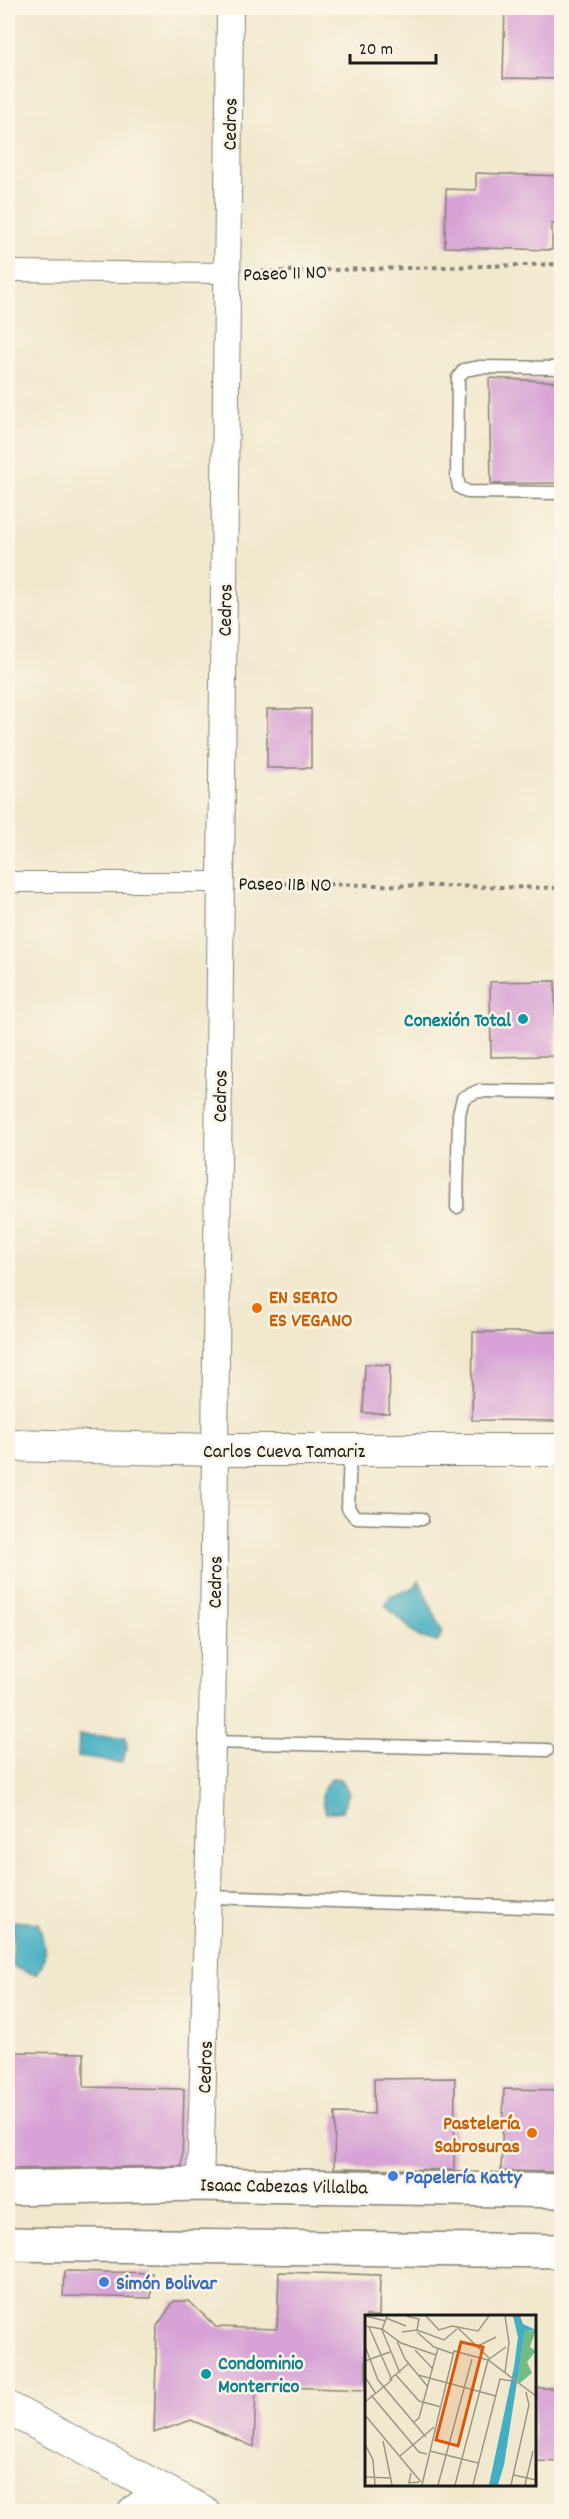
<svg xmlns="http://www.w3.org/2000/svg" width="569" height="2519" font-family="Dekko,sans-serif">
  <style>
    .water { fill: #44aec2; stroke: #30656f; stroke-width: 1.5 }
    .building { fill: #d7a2d6 }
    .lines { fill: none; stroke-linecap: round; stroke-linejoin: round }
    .service-casing { stroke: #868275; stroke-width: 15 }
    .pedestrian-casing { stroke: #868275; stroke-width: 22 }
    .minor-casing { stroke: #868275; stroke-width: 28 }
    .tertiary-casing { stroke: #868275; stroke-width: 34 }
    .secondary-casing { stroke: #868275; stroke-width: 36 }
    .path { stroke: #868275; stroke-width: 4; stroke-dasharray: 4.5 4.5; stroke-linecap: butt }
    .service { stroke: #fff; stroke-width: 12 }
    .pedestrian { stroke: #fff; stroke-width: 20 }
    .minor { stroke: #fff; stroke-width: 26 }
    .tertiary { stroke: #fff; stroke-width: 32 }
    .secondary { stroke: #fff; stroke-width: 33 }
    .culture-dot { fill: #0f9aa8; stroke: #fcf5e5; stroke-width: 2 }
    .food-dot { fill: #e8710a; stroke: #fcf5e5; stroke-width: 2 }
    .shop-dot { fill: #3f7fe0; stroke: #fcf5e5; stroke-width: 2 }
    .labels { text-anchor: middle; stroke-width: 5; stroke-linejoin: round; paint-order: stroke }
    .street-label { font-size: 20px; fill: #1c1c1c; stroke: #fcf5e5 }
    .culture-label { font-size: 20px; font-weight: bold; fill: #0d838f; stroke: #fcf5e5; text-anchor: end }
    .food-label { font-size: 20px; font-weight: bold; fill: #c56008; stroke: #fcf5e5; text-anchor: start }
    .shop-label { font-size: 20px; font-weight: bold; fill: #366cbe; stroke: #fcf5e5; text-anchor: start }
    .inset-road { fill: none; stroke: #9c9787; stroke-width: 1.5 }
    .view { fill: #de560d; fill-opacity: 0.15; stroke: #de560d; stroke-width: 3 }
    .inset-edge { fill: none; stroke: #1c1c1c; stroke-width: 3 }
  </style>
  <rect width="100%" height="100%" fill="#fcf5e5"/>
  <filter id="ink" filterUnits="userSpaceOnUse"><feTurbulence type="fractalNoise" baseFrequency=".0167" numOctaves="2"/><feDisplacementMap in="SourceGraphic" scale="12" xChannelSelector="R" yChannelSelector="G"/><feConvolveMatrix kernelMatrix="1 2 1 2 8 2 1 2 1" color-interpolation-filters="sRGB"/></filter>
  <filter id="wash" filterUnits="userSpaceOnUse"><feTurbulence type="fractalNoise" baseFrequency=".008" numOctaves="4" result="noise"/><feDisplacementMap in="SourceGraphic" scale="24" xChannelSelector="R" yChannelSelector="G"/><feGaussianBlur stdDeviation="1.35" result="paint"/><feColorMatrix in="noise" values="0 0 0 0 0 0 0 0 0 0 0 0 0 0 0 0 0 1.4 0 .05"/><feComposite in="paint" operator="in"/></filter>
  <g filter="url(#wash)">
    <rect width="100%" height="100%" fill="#f1e9ce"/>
    <!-- water -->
    <path class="water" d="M419,1580l23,51 -4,11 -19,-5 -34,-32 5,-9 25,-9z
      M79,1735l47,2 1,12 -6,14 -43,-6z
      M332,1778l9,1 8,14 -7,18 -16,2c-7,-14 -5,-25 6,-35z
      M13,1921l26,2c4,19 11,34 -2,51l-8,-1 -16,-6z"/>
    <g id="blocks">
      <!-- building -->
      <path class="building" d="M505,8h56v71l-58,-1z
        M476,173l85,3v48h-9v26l-107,-3 1,-58 30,1z
        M489,378l72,4v101l-70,1z
        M267,709h44v59h-44z
        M555,981l1,75 -65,1 -1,-75z
        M473,1332h88v89l-89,-1z
        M365,1364l25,1 -1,48h-26z
        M8,2052l76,1v34l100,2 -2,77 -174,3z
        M455,2078l-1,92 -120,-2 1,-55 39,1v-35z
        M504,2089l57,1v82l-60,-1z
        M64,2271l88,2 -1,25 -88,-2z
        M279,2272l101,3 -1,41h-13v74l-110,-4 -2,61 -63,-27 -37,13 3,-107 17,-25h15l27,26 61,2z
        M534,2388h27v74l-27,-1z"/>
    </g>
  </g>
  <g filter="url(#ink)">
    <use href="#blocks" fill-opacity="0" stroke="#868275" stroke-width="1.5"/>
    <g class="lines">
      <defs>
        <path id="service" d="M562,368l-81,-1 -17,3 -6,8 -1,99 2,10 9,5 94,1
          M457,1207l2,-93 4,-16 15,-7 84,1
          M350,1452l-2,56 7,9 67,2
          M212,1742l335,8
          M208,1897l347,11"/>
        <path id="pedestrian" d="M8,271l219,2
          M8,882h213"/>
        <path id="minor" d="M200,2184l12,-442 18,-1734
          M130,2512l28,-24"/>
        <path id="tertiary" d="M8,1445l208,5h346
          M8,2408l196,104"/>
        <path id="secondary" d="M8,2188l192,-4 362,7
          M8,2244l554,7"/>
      </defs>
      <!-- service casing -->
      <use href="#service" class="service-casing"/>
      <!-- pedestrian casing -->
      <use href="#pedestrian" class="pedestrian-casing"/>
      <!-- minor casing -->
      <use href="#minor" class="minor-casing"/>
      <!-- tertiary casing -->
      <use href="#tertiary" class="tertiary-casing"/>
      <!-- secondary casing -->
      <use href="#secondary" class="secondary-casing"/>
      <!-- path -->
      <path class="path" d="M253,272l309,-8
        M247,883l315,5"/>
      <!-- service -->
      <use href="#service" class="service"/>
      <!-- pedestrian -->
      <use href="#pedestrian" class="pedestrian"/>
      <!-- minor -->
      <use href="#minor" class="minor"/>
      <!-- tertiary -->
      <use href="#tertiary" class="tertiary"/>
      <!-- secondary -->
      <use href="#secondary" class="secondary"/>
    </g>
  </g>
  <!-- markers -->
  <g class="culture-dot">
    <circle cx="523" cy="1019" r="6"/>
    <circle cx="206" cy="2374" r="6"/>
  </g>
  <g class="food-dot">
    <circle cx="257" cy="1308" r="6"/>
    <circle cx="532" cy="2133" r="6"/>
  </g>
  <g class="shop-dot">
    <circle cx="393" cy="2176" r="6"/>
    <circle cx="104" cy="2282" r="6"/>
  </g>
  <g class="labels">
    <!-- street labels -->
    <g class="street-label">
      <text transform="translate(229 124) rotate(-89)" y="7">Cedros</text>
      <text transform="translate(285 272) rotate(-2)" y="7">Paseo 11 NO</text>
      <text transform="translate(224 610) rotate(-89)" y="7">Cedros</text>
      <text transform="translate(285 883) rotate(1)" y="7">Paseo 11B NO</text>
      <text transform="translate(219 1096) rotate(-89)" y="7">Cedros</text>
      <text x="284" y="1457">Carlos Cueva Tamariz</text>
      <text transform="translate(214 1582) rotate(-89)" y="7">Cedros</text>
      <text transform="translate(204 2067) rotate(-88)" y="7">Cedros</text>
      <text transform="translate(284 2185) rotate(1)" y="7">Isaac Cabezas Villalba</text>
    </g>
    <!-- culture labels -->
    <g class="culture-label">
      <text x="511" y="1026">Conexión Total</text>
      <text x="218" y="2369" text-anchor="start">Condominio<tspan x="218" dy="23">Monterrico</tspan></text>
    </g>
    <!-- food labels -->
    <g class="food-label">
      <text x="269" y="1303">EN SERIO<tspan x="269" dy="23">ES VEGANO</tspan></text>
      <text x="520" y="2129" text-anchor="end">Pastelería<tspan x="520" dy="23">Sabrosuras</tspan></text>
    </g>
    <!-- shop labels -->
    <g class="shop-label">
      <text x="405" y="2183">Papelería Katty</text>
      <text x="116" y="2289">Simón Bolivar</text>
    </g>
  </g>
  <!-- overview -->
  <g transform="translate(365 2315)">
    <rect width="171" height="171" fill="#f1e9ce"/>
    <path d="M171,15l-6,17 6,4 -9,11 5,11 -12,10 -3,-2 8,-50z" fill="#72bc84"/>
    <path d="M148,1h7l3,8 13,6 -11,1 -21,134 -6,20h-9l25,-118 4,-30z" fill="#44aec2"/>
    <path class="inset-road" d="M22,1l-5,14 18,43M41,1l13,3 -2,11M61,1l13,14 13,-4 26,5 11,-15M140,1l4,27 -4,29M21,3l20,8M0,8v-7l21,5M0,11l17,3 19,14 35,12M4,12l23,53M93,13l31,30M37,17l15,-2 27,10 13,-11M52,17l17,15 20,7M32,26l8,18 23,28M0,31l13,34 48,57M111,32l20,-10M50,35l17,18M0,46l25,-9M31,60l23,26 22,6M53,60l78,21M0,62l11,17M24,65l19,-16M6,80l48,57 8,2M0,87l27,-22M0,100l56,67M49,107l5,-4 19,-70M18,126l9,44M0,129l8,16 2,25M65,136l48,12M35,141l34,-29M46,158l-2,10 10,-1M149,160l22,5M0,162l26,1M57,170l32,-134 34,9 48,36M73,170l34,-126M90,170l33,-125 18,-13M108,170l27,-106 12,2M146,170l18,-80 -3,-13M160,170l8,-34"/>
    <path class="view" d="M96,27l22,5 -25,99 -22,-6z"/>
    <rect width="171" height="171" class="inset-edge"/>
  </g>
  <!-- margin -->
  <rect width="569" height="2519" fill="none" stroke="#fcf5e5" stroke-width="30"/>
  <!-- scale -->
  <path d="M350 54v9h86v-9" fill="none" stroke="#1c1c1c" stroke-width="3"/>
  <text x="359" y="54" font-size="18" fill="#1c1c1c" stroke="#fcf5e5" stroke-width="4.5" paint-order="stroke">20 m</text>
</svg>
